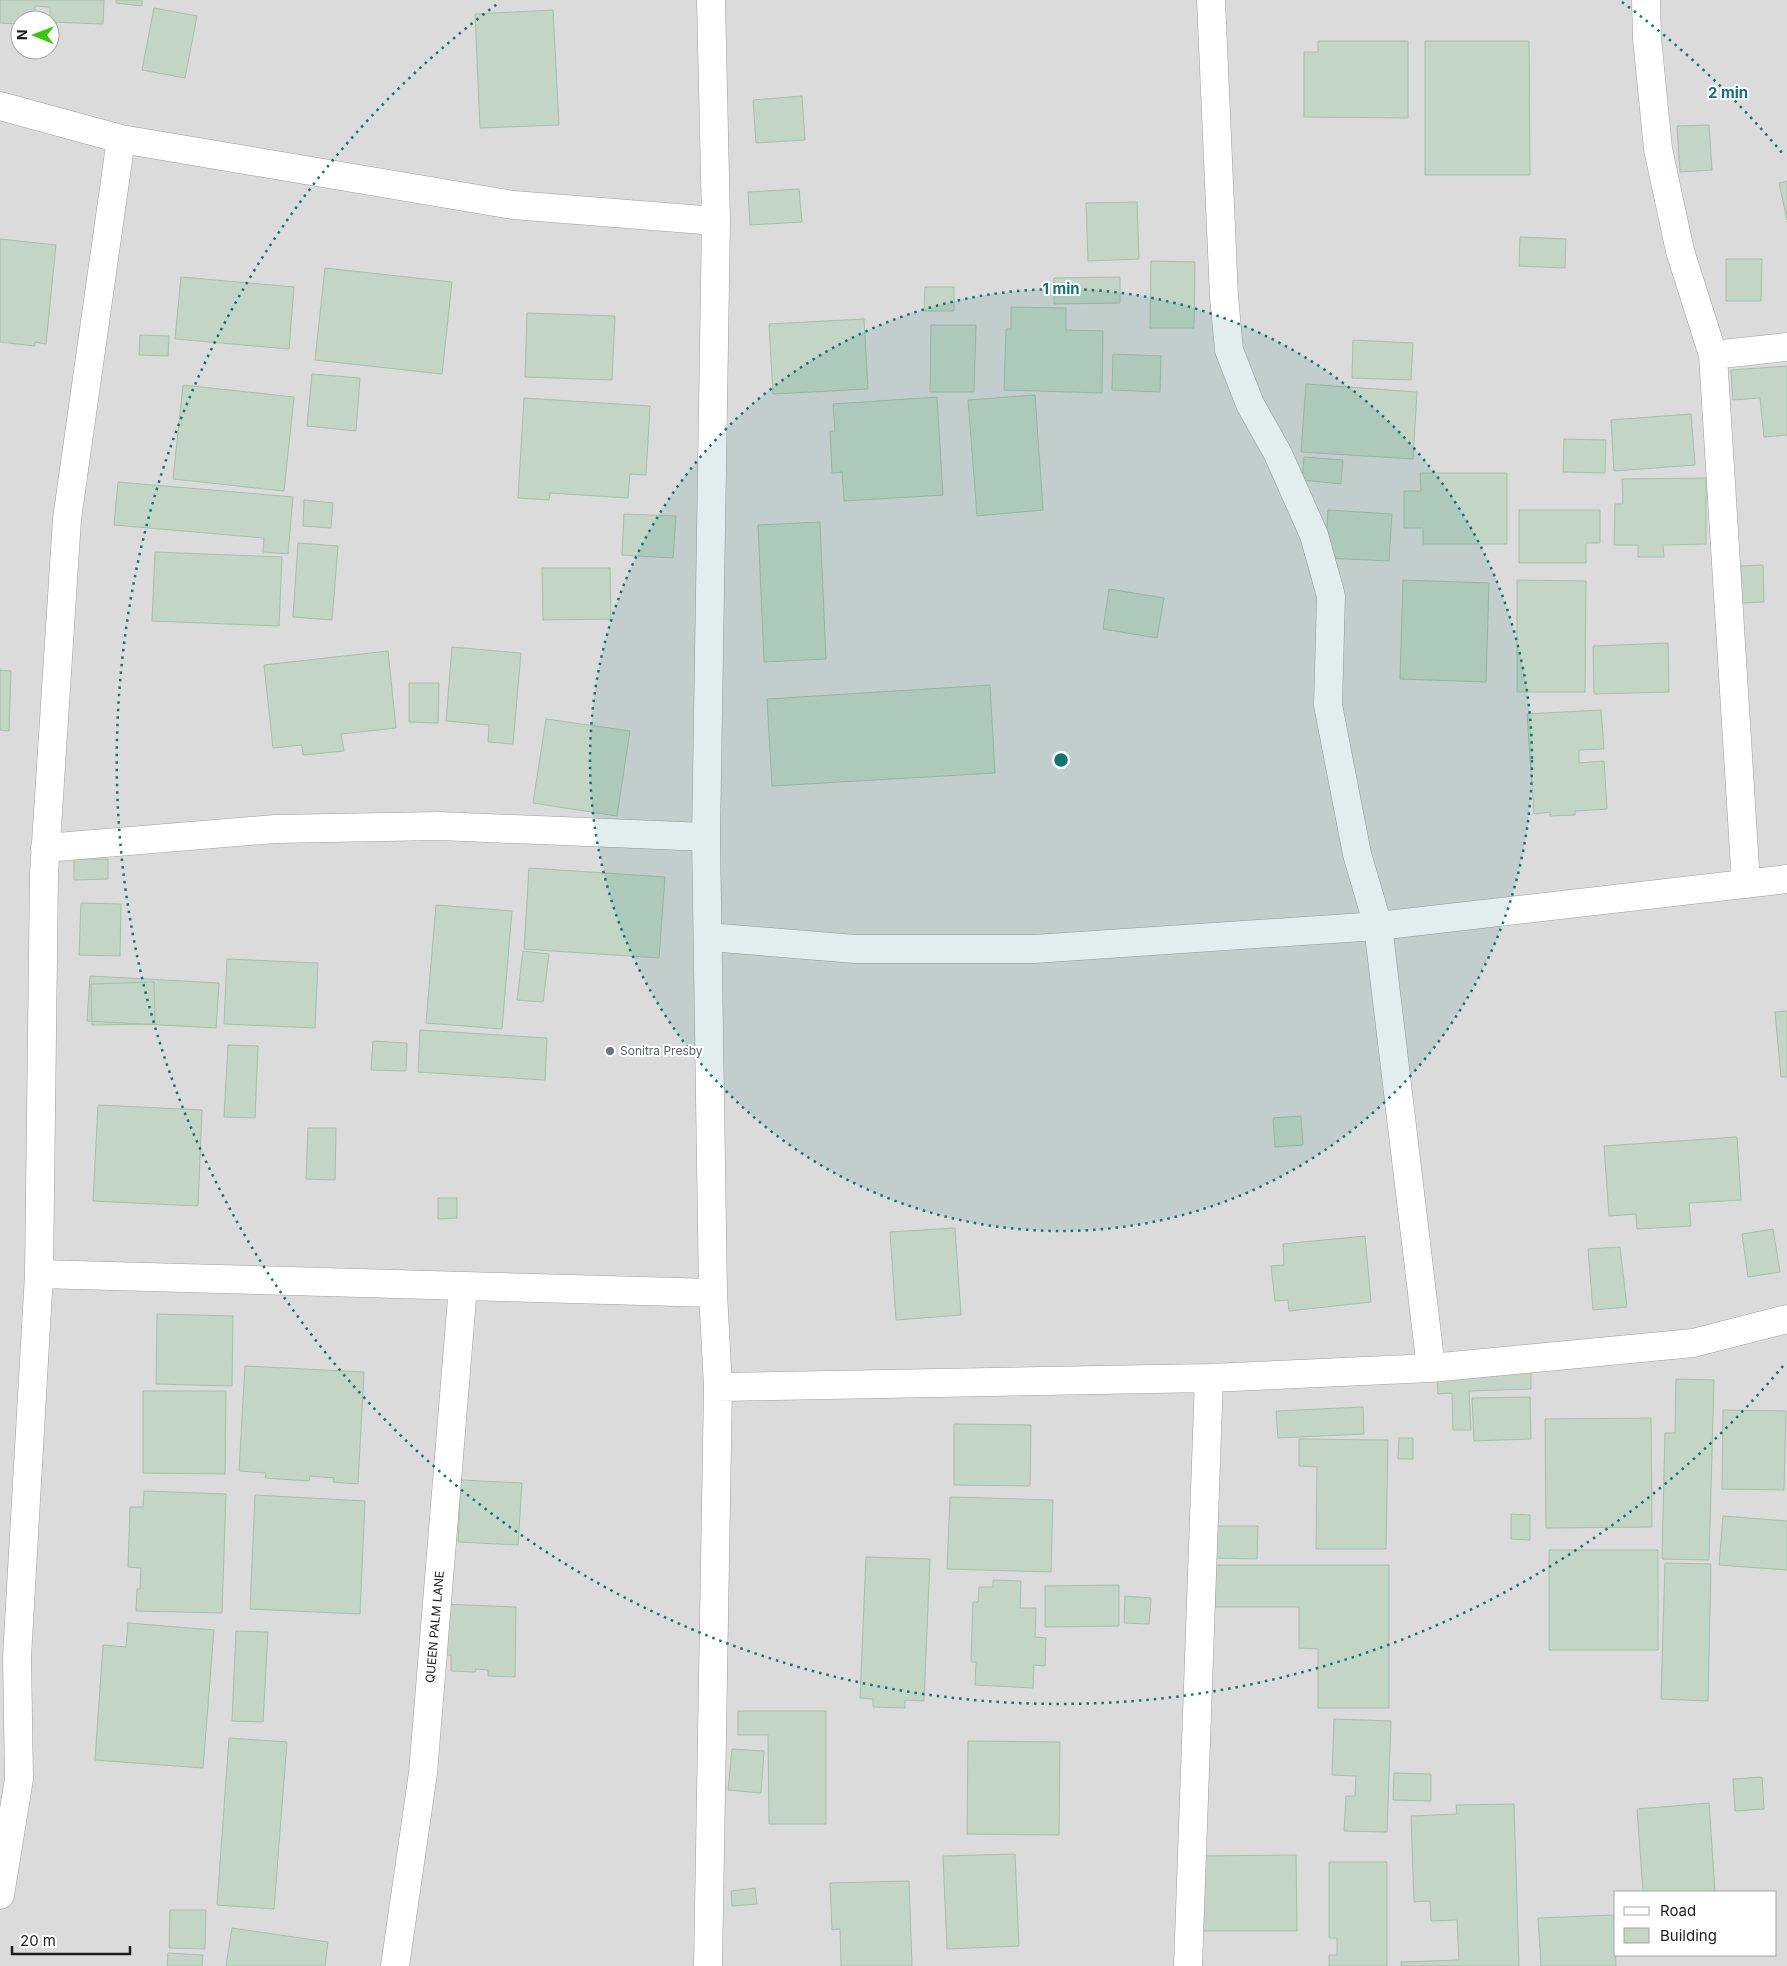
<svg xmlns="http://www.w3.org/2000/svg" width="1787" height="1966" font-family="Inter,sans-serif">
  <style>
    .residential { fill: #dadbda; fill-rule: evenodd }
    .building { fill: #c3d5c6; stroke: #a5c0a9 }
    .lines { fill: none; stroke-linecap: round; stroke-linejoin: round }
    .minor-casing { stroke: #9e9e9e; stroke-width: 29 }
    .minor { stroke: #fff; stroke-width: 28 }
    .ring { fill: none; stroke: #0f766e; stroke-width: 2.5; stroke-dasharray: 2.5 5 }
    .worship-dot { fill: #6b7280; stroke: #fff; stroke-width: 2 }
    .labels { text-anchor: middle; stroke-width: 4; stroke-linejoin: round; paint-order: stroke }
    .worship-label { font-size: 12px; fill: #5b616d; stroke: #fff; text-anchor: start }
    .street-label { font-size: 12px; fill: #1d1d1d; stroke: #fff }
    .centre { fill: #0f766e; stroke: #fff; stroke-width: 2.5 }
    .ring-label { font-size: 15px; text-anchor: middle; font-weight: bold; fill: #0f766e; stroke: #fff; stroke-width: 4; stroke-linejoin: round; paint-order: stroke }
  </style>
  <rect width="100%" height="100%" fill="#e2eee7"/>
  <!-- residential -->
  <path class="residential" d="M0,0h1787v1966h-1787zM20,20h30v30h-30zM1616,1892h160v63h-160z"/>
  <!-- building -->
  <path class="building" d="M0,0h104l-1,24 -53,-2v-15l-15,-1v14h-15v4l-20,-1z
    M116,0h26v6l-26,-3z
    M154,8l43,8 -12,62 -43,-8z
    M553,10l6,115 -79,3 -5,-114z
    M1318,41h90v77l-104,-1v-65h14z
    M1425,41h104l1,134h-105z
    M802,96l3,44 -49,3 -3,-43z
    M1709,125l3,45 -32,2 -3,-46z
    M1787,181v39l-8,-37z
    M799,189l3,33 -52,3 -2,-33z
    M1137,202l2,57 -51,2 -2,-58z
    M1520,237l46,2 -1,29 -46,-2z
    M0,239l56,6 -10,99 -11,-2v4l-35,-4z
    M1726,259h36l-1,42h-35z
    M1151,261l44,1 -1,66h-44z
    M325,268l127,14 -10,92 -127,-14z
    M181,277l113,10 -5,62 -114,-10z
    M1120,277v26l-66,1v-26z
    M925,287h29v24h-30z
    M1011,307l55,1v22l37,1 -1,62 -98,-3 2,-61h5z
    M527,313l88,3 -3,64 -87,-3z
    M864,319l4,70 -95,5 -4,-70z
    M931,325h45l-2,67h-44z
    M140,335l29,1 -1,20 -29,-1z
    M1353,340l60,3 -2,37 -59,-2z
    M1113,354l48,2 -1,36 -48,-2z
    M1787,366v69l-23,2 -4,-39 -27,2 -2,-30z
    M312,374l48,4 -4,53 -49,-5z
    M1306,384l111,8 -4,67 -112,-7z
    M183,385l111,12 -10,94 -111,-12z
    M1035,395l8,115 -66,6 -9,-116z
    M937,397l6,98 -99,6 -2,-29 -10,1 -2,-42h5l-2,-27z
    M524,398l126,8 -4,69 -16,-1 -2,24 -78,-5 -1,7 -31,-2z
    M1691,414l4,51 -81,6 -3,-51z
    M1564,439l42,1 -1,33 -42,-1z
    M1304,457l39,3 -2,24 -39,-4z
    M1420,473h87v71h-84v-16h-19v-37h17z
    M1706,478v66l-43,1 1,12h-26v-12h-24l1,-41h8l-1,-25z
    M118,482l175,15 -5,57 -25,-2 1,-14 -150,-13z
    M304,500l29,3 -2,25 -28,-2z
    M1328,510l64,4 -3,47 -64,-3z
    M1519,510h81v33h-14v20h-67z
    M624,514l52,2 -3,42 -51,-3z
    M820,522l6,137 -62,3 -6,-137z
    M298,543l40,3 -6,74 -39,-3z
    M155,552l127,5 -3,69 -127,-5z
    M1763,565l1,37 -23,1v-37z
    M542,568h68l1,51 -68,1z
    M1403,580l86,3 -3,99 -86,-3z
    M1517,580l69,1 -1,111h-68z
    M1109,589l55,9 -7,40 -54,-9z
    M1668,643l1,49 -75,2 -1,-48z
    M452,647l69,6 -8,91 -25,-2 1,-17 -43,-4z
    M388,651l8,77 -55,6 3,17 -41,4 -1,-10 -29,3 -9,-83z
    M0,670l11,1 -2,60 -9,-1z
    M409,683h30l-1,40 -29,-1z
    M990,685l5,88 -223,13 -5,-87z
    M1601,710l3,39 -25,1v13l25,-2 3,48 -32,2v4l-25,1v-4l-16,2 -7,-100z
    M546,719l84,12 -13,85 -84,-13z
    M74,859h34v20l-34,1z
    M529,868l136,9 -6,81 -135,-9z
    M81,903l40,1 -1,52 -41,-1z
    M436,905l76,6 -10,118 -76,-6z
    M523,951l26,3 -6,48 -26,-2z
    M227,959l91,4 -3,65 -91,-4z
    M90,976l129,7 -3,45 -129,-7z
    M154,982l1,42 -63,1 -1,-41z
    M1787,1011v66h-6l-6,-65z
    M420,1030l127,8 -2,42 -127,-8z
    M373,1041l34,2 -1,28 -35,-1z
    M228,1045l30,1 -3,72 -31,-1z
    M98,1105l104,5 -4,96 -105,-5z
    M1301,1116l2,29 -28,2 -2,-29z
    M308,1128h28l-1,52 -29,-1z
    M1737,1137l4,63 -52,3 2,23 -54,3 -1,-15 -27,2 -5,-70z
    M438,1198h19v20l-19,1z
    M955,1228l6,87 -65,5 -6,-88z
    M1773,1229l7,43 -32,5 -6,-43z
    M1365,1236l6,66 -82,9 -1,-11 -13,1 -4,-35 13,-1 -1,-21z
    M1620,1247l7,60 -34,3 -5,-61z
    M157,1314l76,2 -1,70 -76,-2z
    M245,1366l119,6 -6,112 -25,-2 1,-4 -24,-2 -1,5 -44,-3 1,-5 -27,-2z
    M1531,1372v17l-62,2 2,39h-18l-1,-37 -14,1 -1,-19z
    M1676,1379l38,1 -5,180 -47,-1 3,-126h10z
    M143,1391h83l-1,83 -82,-1z
    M1530,1397l1,42 -57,2 -2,-43z
    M1363,1407l1,27 -86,4 -2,-27z
    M1723,1410l63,1 -2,79 -62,-1z
    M1651,1418l1,109 -106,1 -1,-109z
    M954,1424l77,1 -1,61 -76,-1z
    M1399,1438h14v21h-15z
    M1299,1439l89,1 -2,109h-70l1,-82 -18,-1z
    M461,1480l61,3 -4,62 -60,-3z
    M144,1491l82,3 -4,119 -86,-2 1,-22h3l1,-21 -13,-1 2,-60h13z
    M255,1495l110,6 -5,113 -110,-5z
    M950,1497l103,3 -2,72 -104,-3z
    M1511,1514l19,1v25l-19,-1z
    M1723,1516l64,5v49l-68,-5z
    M1215,1526h43l-1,33 -42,-1z
    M1549,1550h109v100h-109z
    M866,1557l64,2 -6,142 -19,-1v8l-32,-1v-8l-13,-1z
    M1665,1563l46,1 -3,137 -47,-2z
    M1215,1565h174v143h-71v-59l-19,-1v-41h-84z
    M993,1580l28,1 -1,27h16l-1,29 11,1 -1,28 -11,-1 -1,23 -58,-3 1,-23h-5l2,-60h5l1,-15h14z
    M1119,1585v41l-74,1v-41z
    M1125,1596l26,2 -2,26 -25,-1z
    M443,1604l73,3 -1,70 -27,-1v-6l-12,-1 -1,3 -24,-1v-16h-10z
    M128,1623l86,7 -11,138 -108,-8 8,-115 23,2z
    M236,1631l32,1 -5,90 -31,-1z
    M738,1711h88v113h-57l-1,-89h-30z
    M1334,1719l57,2 -4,111 -43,-1 2,-35h9l1,-20 -24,-1z
    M229,1738l58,4 -13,167 -57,-4z
    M968,1741l92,1 -1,93 -92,-1z
    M732,1749l32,2 -3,42 -33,-3z
    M1394,1773l37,1v27l-38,-1z
    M1762,1777l2,32 -29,2 -2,-32z
    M1709,1803l6,89h-72l-6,-83z
    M1514,1804l5,162h-118v-4l58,-2 -2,-40 -26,1 -1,-20 -16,1 -3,-86 46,-2 -1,-9z
    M1015,1854l4,92 -72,3 -4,-93z
    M1296,1855l1,76h-98l-1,-75z
    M1329,1862h58v104h-58v-11h8v-17h-8z
    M909,1881l3,85h-71l-1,-37 -8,1 -2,-47z
    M755,1888l2,16 -25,2 -1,-15z
    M170,1910h36l-1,39 -36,-1z
    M1614,1915l2,51h-75l-3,-48z
    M232,1928l96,14 -3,24h-99z
    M168,1953l35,2 -1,11h-35z"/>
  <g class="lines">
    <defs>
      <path id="minor" d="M1211,0l13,297 5,53 21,54 28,50 36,81 17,61 -3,109 29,149 21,72 53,442
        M1646,0l1,38 11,111 22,102 33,104 33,529
        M0,106l121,33 392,66 203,16
        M1713,355l74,-8
        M45,848l230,-19 164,-3 267,11
        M708,937l147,12h179l344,-23 409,-47
        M39,1274l674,19
        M718,1387l491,-9 222,-10 262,-25 94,-24
        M0,1895l19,-116 -2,-122 22,-383 5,-400 23,-355 54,-380
        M395,1966l28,-193 40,-487
        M708,1966l10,-579 -5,-94 -7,-456 10,-616 -5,-221
        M1188,1966l21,-588"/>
    </defs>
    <!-- minor casing -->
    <use href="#minor" class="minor-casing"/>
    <!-- minor -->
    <use href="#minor" class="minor"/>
  </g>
  <!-- distance rings -->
  <circle cx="1061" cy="760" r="471" fill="#0f766e" fill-opacity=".12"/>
  <g class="ring">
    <circle cx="1061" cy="760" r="471"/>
    <path d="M1783 1366A943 943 0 1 1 500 2M1622 2A943 943 0 0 1 1783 154"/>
  </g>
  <!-- markers -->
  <circle class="worship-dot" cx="610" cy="1051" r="5"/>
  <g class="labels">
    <!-- worship labels -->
    <g class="worship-label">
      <text x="620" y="1055">Sonitra Presby</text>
    </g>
    <!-- street labels -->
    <g class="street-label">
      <text transform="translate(435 1627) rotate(-85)" y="4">QUEEN PALM LANE</text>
    </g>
  </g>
  <circle cx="1061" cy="760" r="8" class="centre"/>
  <g class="ring-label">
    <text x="1728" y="98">2 min</text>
    <text x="1061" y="294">1 min</text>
  </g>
  <!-- legend -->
  <rect x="1614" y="1891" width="162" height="65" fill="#ffffff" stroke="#a5a5a5"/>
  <rect x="1624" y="1907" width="25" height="8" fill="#ffffff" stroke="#a5a5a5"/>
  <text x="1660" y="1916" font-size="15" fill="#1d1d1d">Road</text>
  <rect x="1624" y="1928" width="25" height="15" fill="#c3d5c6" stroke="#a5a5a5"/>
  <text x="1660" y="1941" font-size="15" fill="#1d1d1d">Building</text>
  <!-- north arrow -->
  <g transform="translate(35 35) rotate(271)"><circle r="24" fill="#ffffff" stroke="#a5a5a5"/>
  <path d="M0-4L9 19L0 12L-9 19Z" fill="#37c900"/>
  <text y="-8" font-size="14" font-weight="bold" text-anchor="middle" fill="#1d1d1d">N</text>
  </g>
  <!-- scale -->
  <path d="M12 1946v8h118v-8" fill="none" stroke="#1d1d1d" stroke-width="2.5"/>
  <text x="20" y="1946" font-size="15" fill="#1d1d1d" stroke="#ffffff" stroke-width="4" paint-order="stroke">20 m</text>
</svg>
